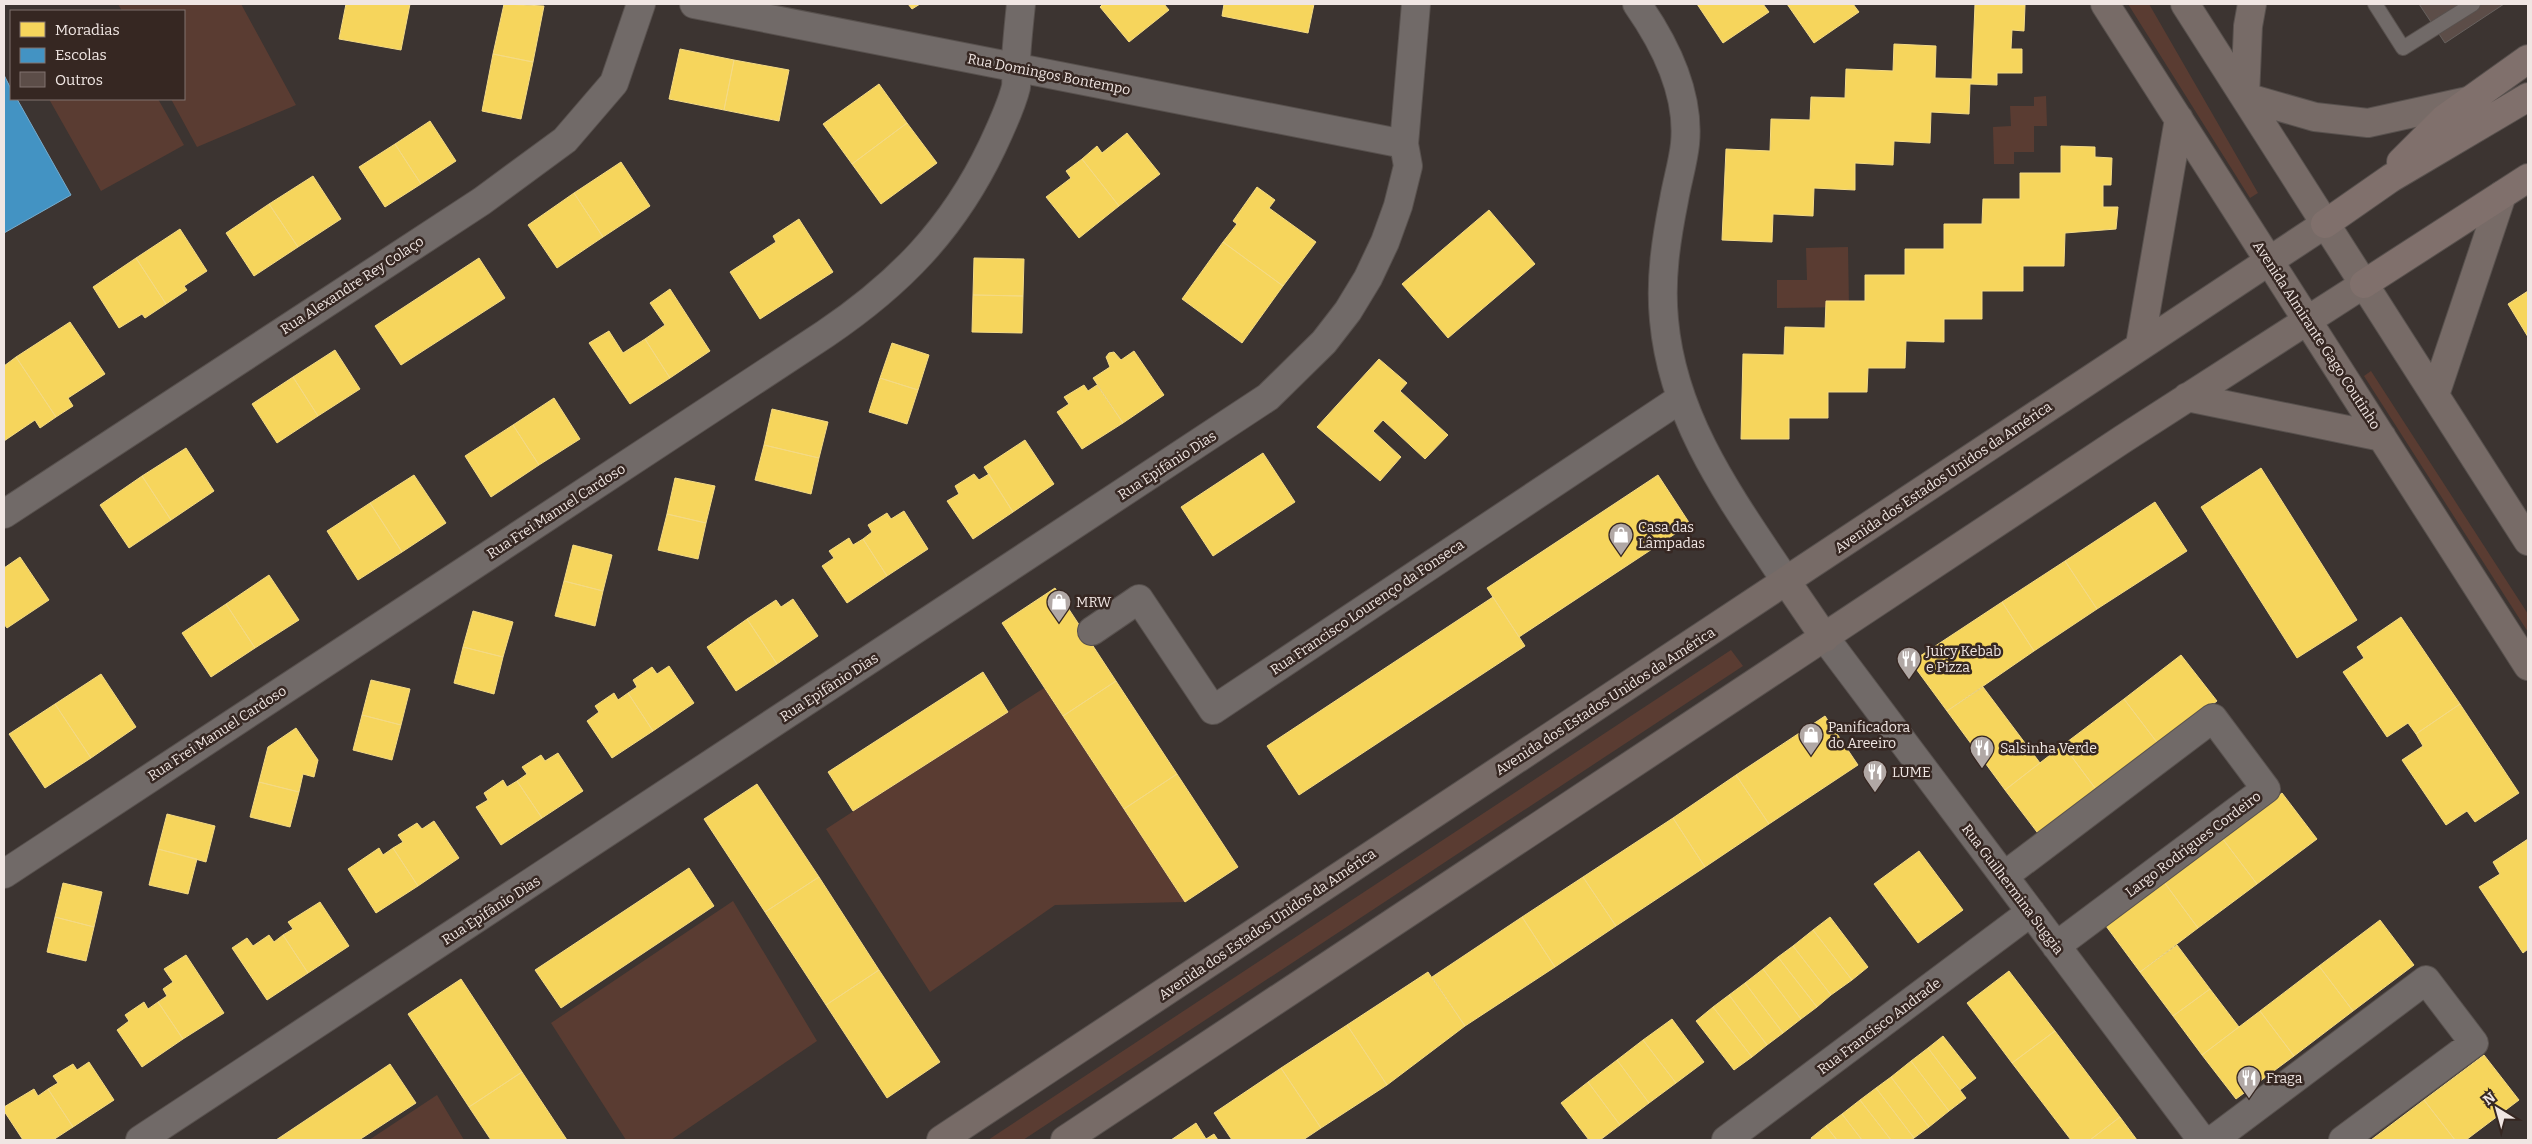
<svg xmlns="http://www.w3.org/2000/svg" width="2532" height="1144" font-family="Bitter,serif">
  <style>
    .green { fill: #5a3c32 }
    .homes { fill: #f6d55c; stroke: #f4da84 }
    .schools { fill: #4393c3; stroke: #77accd }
    .building { fill: #5c4d48; stroke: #67615e }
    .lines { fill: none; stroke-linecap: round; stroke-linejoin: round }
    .lane-casing { stroke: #58514e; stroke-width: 16 }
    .street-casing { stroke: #58514e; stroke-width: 30 }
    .primary-casing { stroke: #58514e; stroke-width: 30 }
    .highway-casing { stroke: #58514e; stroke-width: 30 }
    .lane { stroke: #716a68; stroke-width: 14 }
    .street { stroke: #716a68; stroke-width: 28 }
    .primary { stroke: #776b67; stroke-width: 28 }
    .highway { stroke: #80706c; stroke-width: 28 }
    .labels { text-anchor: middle; stroke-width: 5; stroke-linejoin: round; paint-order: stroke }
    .street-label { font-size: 14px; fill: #f0e6e3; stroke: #362722 }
    .poi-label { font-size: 14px; fill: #f0e6e3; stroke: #362722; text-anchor: start }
  </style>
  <rect width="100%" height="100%" fill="#3c3431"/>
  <!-- green -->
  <path class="green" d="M118,4h123l55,101 -99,42 -26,-48h13v-88h-62z
    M2128,4h21l109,189 -8,5z
    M2046,96l1,30h-13v26h-20v12h-20l-1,-37 18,-1 -1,-20h24v-9z
    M49,99h109l26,46 -83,46z
    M1848,247l1,60 -72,1v-28h30l-1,-32z
    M2371,371l157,243v18l-164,-256z
    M1731,650l12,16 -720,474h-35z
    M1044,688l141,214 -130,3 -125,87 -104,-163z
    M733,901l84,140 -146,99h-45l-75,-117z
    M437,1095l27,45h-95z"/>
  <!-- homes -->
  <path class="homes" d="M346,4h64l-9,46 -62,-11z
    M504,4l40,2 -11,56 -40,-8z
    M908,4h12l-8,5z
    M1103,4h61l5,6 -40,32 -29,-35z
    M1224,4h90l-6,29 -86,-17z
    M1697,4h66l6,8 -46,31z
    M1787,4h66l6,8 -45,31z
    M1975,4l50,1 -1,26 -12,-1 -1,19h11v24h-25v12l-27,-1 -1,30 -38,-2 -1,31 -36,-2 -1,24 -38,-2v27l-41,-2 -1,28 -40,-2 -1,28 -50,-2 4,-91 44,2 1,-32 39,1 1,-23 34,1 1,-29 47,2 1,-27 42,2 -1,32 37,1z
    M680,49l54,11 -10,50 -55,-11z
    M493,54l40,8 -12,57 -39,-8z
    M734,60l55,10 -10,51 -55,-11z
    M879,84l28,39 -55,41 -29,-40z
    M430,121l26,40 -35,23 -26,-40z
    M907,123l30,40 -56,41 -29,-40z
    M1127,133l33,41 -41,32 -37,-47 15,-13 5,7z
    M395,144l26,40 -36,23 -26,-40z
    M2061,146l34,1v10l17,1 -1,27h-8v22h15l-2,22 -51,4 -1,33h-41v25h-41v28h-38v23l-38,-1 -1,27h-37l-1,24h-39v26h-39v21h-48l2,-85 41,1 1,-28 40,1 1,-27h39v-26h40v-26h39v-25h38l1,-25h37v-26h41z
    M1082,159l37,47 -40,32 -33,-41 25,-19 -5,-7z
    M621,162l29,44 -47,31 -29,-44z
    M313,176l28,43 -43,28 -29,-43z
    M1257,187l18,13 -6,8 47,34 -33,44 -60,-44 14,-18 -4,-3z
    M574,193l29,44 -46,31 -29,-43z
    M269,204l29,43 -44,29 -28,-43z
    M1489,210l46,54 -87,74 -46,-54z
    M799,219l34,53 -73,47 -30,-47 46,-30 -3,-6z
    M180,229l27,42 -23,15 3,4 -21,14 -30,-46z
    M1223,242l60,44 -41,57 -60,-44z
    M136,258l30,46 -21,14 -3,-4 -23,14 -26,-41z
    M479,258l26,40 -104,67 -26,-39z
    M974,258l50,1 -1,37 -50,-1z
    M670,289l40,62 -40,27 -25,-39 20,-14 -15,-22z
    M2528,291v46l-20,-33z
    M973,295l50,1 -1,37 -50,-1z
    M70,322l35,52 -37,24 5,8 -17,11 -40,-60z
    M609,331l14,22 22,-14 25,39 -40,26 -41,-61z
    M892,343l37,12 -11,35 -38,-12z
    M335,350l25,39 -42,27 -25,-39z
    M1134,351l30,44 -41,28 -30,-45 17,-11 -4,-10 3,-4 5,-1 7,8z
    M16,357l40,60 -16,11 -5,-8 -31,21v-75z
    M1379,359l28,24 -7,8 48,44 -23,24 -42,-39 -10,11 28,26 -21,24 -63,-54z
    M293,377l25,39 -41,27 -25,-39z
    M880,378l38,12 -11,34 -38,-12z
    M1084,385l4,6 9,-6 26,38 -41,26 -25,-37 12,-8 -5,-7z
    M554,398l26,41 -41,26 -26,-40z
    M772,409l56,13 -9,36 -55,-13z
    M513,425l26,40 -48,32 -26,-41z
    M1025,440l29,44 -41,28 -29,-45z
    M764,445l55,13 -8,36 -56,-14z
    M186,448l28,43 -43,29 -29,-44z
    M1263,453l32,49 -82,54 -32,-49z
    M2261,468l96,152 -60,38 -96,-151z
    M974,474l5,6 10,-6 24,38 -40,27 -26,-38 12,-7 -4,-8z
    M414,475l32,48 -44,29 -32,-49z
    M1658,475l32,49 -171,113 -32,-49z
    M142,476l29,44 -42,28 -29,-43z
    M675,478l40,8 -9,37 -39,-9z
    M2155,502l32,49 -90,58 -32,-48z
    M370,503l32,49 -44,28 -31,-49z
    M904,511l24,38 -41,27 -24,-37 9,-7 -4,-7 19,-12 4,6z
    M667,514l39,9 -8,36 -40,-9z
    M849,538l4,7 10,-6 24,37 -40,27 -25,-37 12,-8 -5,-7z
    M573,545l39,10 -9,36 -39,-10z
    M20,557l29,43 -42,28 -3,-4v-56z
    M2065,561l32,48 -63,42 -32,-49z
    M269,575l30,45 -44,28 -29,-44z
    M564,581l39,10 -8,35 -40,-10z
    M1055,588l61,93 -53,35 -61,-93z
    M1493,597l32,49 -226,149 -32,-49z
    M793,599l25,37 -41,28 -30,-45 29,-19 5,7z
    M2002,602l32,49 -87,60 -36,-49z
    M226,604l29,44 -44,29 -29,-44z
    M473,611l40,11 -10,35 -40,-10z
    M2401,617l59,87 -44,30 -8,-11 -21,14 -44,-65 21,-14 -7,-11z
    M747,619l30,45 -41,27 -29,-44z
    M463,647l40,10 -9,37 -40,-11z
    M2181,655l36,46 -58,44 -35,-46z
    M669,666l25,37 -41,28 -25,-38 9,-6 -4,-7 19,-13 5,7z
    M983,672l25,40 -155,99 -25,-39z
    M101,674l35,53 -45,31 -36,-54z
    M371,680l39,9 -9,36 -39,-10z
    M1116,681l61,93 -53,35 -61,-93z
    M1983,687l57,76 -35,27 -58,-79z
    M614,693l4,7 10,-7 25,38 -41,27 -25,-37 12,-9 -4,-6z
    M2124,699l35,46 -61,47 -35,-47z
    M55,704l36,54 -46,30 -36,-54z
    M2460,704l59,89 -44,29 -8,-11 -21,14 -44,-65 21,-14 -7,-12z
    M362,715l39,10 -9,35 -39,-10z
    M1825,716l33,49 -89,59 -33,-49z
    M296,728l22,32 -4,17 -11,-3 -4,18 -40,-10 9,-35z
    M2063,745l35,47 -58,44 -35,-46z
    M558,753l25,38 -41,27 -25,-37 10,-7 -5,-7 19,-12 4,6z
    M1177,774l61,93 -53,35 -61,-93z
    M1736,775l33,49 -64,43 -32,-49z
    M503,780l4,7 10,-6 25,37 -41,27 -25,-38 12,-7 -4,-7z
    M259,782l40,10 -9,35 -40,-10z
    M757,784l62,93 -54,35 -61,-93z
    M2282,793l35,46 -60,45 -35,-46z
    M167,814l48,12 -9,36 -48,-13z
    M1673,818l32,49 -89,59 -33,-49z
    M434,821l25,37 -41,28 -25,-38 10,-6 -5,-7 19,-12 5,6z
    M2222,838l35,46 -59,44 -34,-46z
    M2528,839v110l-5,4 -44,-66 21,-13 -7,-12z
    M379,848l4,7 10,-7 25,38 -42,27 -28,-44z
    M158,849l39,10 -9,35 -39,-9z
    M1919,851l44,59 -45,33 -44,-59z
    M689,868l25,38 -153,102 -26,-38z
    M819,877l60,93 -53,35 -61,-93z
    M1583,877l33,49 -61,41 -33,-50z
    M2164,882l34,46 -58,44 -34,-46z
    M63,883l39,9 -8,35 -39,-10z
    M320,902l29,44 -41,27 -25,-38 10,-6 -5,-7z
    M55,917l39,10 -8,34 -39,-9z
    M1522,917l33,50 -90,59 -33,-49z
    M1830,917l38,50 -16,13 -39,-50z
    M2380,920l34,45 -61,46 -34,-45z
    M1813,930l39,50 -21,15 -38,-49z
    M269,935l5,7 9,-7 25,38 -41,27 -35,-52 15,-10 6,8z
    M2177,945l33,44 -37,27 -33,-44z
    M1793,946l38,49 -14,12 -39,-50z
    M186,955l38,58 -41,26 -25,-37 9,-6 -4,-7 10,-7 -9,-13z
    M1778,957l39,50 -16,12 -38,-50z
    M2319,966l34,45 -59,45 -34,-45z
    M1763,969l38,50 -18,14 -38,-50z
    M879,970l61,92 -53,36 -61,-93z
    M2009,971l46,60 -43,32 -45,-60z
    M1428,972l37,54 -78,59 -40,-60z
    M461,979l61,93 -53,35 -61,-93z
    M1745,983l38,50 -16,12 -38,-50z
    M2210,989l29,38 -37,28 -29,-39z
    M1729,995l38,50 -15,12 -39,-50z
    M144,1002l4,7 10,-7 25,37 -41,28 -25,-37 12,-9 -4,-6z
    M1713,1007l39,50 -18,13 -38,-49z
    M2260,1011l34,45 -58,43 -34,-44z
    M1672,1019l32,43 -28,21 -33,-43z
    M1347,1025l40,60 -66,43 -40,-60z
    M2055,1031l65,86 -30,23h-19l-59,-77z
    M1943,1036l33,42 -16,12 -32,-42z
    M1643,1040l33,43 -27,20 -32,-43z
    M1928,1048l38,50 -17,13 -38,-50z
    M2484,1055l35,45 -53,40h-11l-31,-40z
    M1617,1060l32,43 -29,22 -32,-43z
    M1911,1061l38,50 -20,16 -38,-50z
    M89,1062l25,38 -41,27 -25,-38 10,-6 -5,-7 20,-12 4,6z
    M390,1064l26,39 -57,37h-83z
    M1281,1068l40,60 -18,12h-71l-18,-27z
    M522,1072l45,68h-76l-22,-33z
    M1891,1077l38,50 -15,11 -38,-50z
    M1588,1082l32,43 -20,15h-11l-28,-37z
    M1876,1088l38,50 -3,2h-20l-31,-40z
    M34,1089l4,7 10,-7 25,38 -20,13h-30l-19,-29v-4z
    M1860,1100l31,40h-29l-20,-26z
    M2424,1100l31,40h-84z
    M1842,1114l20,26h-25l-11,-14z
    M2120,1117l17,23h-47z
    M1196,1123l10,16 8,-5 4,6h-47z
    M1826,1126l11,14h-25l-1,-2z"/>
  <!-- schools -->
  <path class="schools" d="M4,75l7,14v10h6l54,96 -67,38z"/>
  <!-- building -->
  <path class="building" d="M2419,4h85l-59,39z"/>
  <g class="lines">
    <defs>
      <path id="lane" d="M2375,4l28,44 70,-44"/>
      <path id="street" d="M694,4l710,140
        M1637,4c28,40 53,89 48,140 -2,19 -8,38 -11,56 -8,40 -14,79 -10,120 9,101 68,180 122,261
        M4,514l478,-313 83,-61 49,-57 27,-79
        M1092,631l47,-32 74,111 467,-311
        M1825,638l377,502
        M4,874l821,-540c74,-50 128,-105 167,-187 9,-19 19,-40 24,-60 1,-8 -1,-18 0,-27 1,-19 3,-37 5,-56
        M2004,876l209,-158 53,71 -210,157
        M140,1140l1128,-743 56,-55 24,-31 20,-33 17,-36 13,-36 10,-40 -4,-22 12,-140
        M1726,1140l305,-228
        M2213,1140l213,-160 48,63 -131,97"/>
      <path id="primary" d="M2105,4l423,662
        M2185,4l343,537
        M2245,97l70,20 53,6 100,-22
        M2245,97l3,-71 4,-22
        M2140,345l39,-226
        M2435,395l67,-200
        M2187,397l195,40
        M1786,581l39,57
        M941,1140l1384,-916
        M1065,1140l1058,-701 241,-155"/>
      <path id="highway" d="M2401,162l43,-43 84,-60
        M2325,224l66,-46 137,-81
        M2364,284l164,-106"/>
    </defs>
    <!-- lane casing -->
    <use href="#lane" class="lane-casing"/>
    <!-- street casing -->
    <use href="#street" class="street-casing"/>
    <!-- primary casing -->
    <use href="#primary" class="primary-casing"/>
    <!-- highway casing -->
    <use href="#highway" class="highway-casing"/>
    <!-- lane -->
    <use href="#lane" class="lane"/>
    <!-- street -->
    <use href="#street" class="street"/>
    <!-- primary -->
    <use href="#primary" class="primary"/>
    <!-- highway -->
    <use href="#highway" class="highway"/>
  </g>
  <!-- icons -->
  <defs>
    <symbol id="shop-pin" viewBox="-11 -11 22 30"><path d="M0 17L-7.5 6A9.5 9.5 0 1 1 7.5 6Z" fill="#b1a8a5" stroke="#362722"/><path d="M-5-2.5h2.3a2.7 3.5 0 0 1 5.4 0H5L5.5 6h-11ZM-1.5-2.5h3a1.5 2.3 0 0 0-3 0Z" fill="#fff"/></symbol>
    <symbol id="restaurant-pin" viewBox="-11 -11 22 30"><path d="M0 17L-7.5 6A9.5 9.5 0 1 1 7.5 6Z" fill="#b1a8a5" stroke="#362722"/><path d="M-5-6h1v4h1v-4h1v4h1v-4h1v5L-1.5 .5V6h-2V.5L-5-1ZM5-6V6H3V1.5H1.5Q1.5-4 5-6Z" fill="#fff"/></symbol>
  </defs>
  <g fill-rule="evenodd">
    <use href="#shop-pin" x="1607" y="521" width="28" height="38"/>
    <use href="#shop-pin" x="1045" y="588" width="28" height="38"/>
    <use href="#restaurant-pin" x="1895" y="645" width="28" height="38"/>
    <use href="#shop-pin" x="1797" y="721" width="28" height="38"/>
    <use href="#restaurant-pin" x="1968" y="734" width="28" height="38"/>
    <use href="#restaurant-pin" x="1861" y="758" width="28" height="38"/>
    <use href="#restaurant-pin" x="2235" y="1064" width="28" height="38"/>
  </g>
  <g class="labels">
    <!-- street labels -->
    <g class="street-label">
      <text transform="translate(1049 74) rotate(11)" y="5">Rua Domingos Bontempo</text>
      <text transform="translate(352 285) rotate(-33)" y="5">Rua Alexandre Rey Colaço</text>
      <text transform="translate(2317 335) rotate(57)" y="5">Avenida Almirante Gago Coutinho</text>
      <text transform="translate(1167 465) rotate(-33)" y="5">Rua Epifânio Dias</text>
      <text transform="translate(1943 477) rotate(-34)" y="5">Avenida dos Estados Unidos da América</text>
      <text transform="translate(556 511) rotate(-33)" y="5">Rua Frei Manuel Cardoso</text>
      <text transform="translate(1367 607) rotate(-34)" y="5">Rua Francisco Lourenço da Fonseca</text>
      <text transform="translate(829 687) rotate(-33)" y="5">Rua Epifânio Dias</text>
      <text transform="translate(1605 701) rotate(-33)" y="5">Avenida dos Estados Unidos da América</text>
      <text transform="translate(217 733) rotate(-33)" y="5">Rua Frei Manuel Cardoso</text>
      <text transform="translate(2193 844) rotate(-37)" y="5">Largo Rodrigues Cordeiro</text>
      <text transform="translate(2013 889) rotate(53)" y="5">Rua Guilhermina Suggia</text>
      <text transform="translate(491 910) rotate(-33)" y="5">Rua Epifânio Dias</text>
      <text transform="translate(1267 924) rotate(-34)" y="5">Avenida dos Estados Unidos da América</text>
      <text transform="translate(1879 1026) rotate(-37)" y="5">Rua Francisco Andrade</text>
    </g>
    <!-- poi labels -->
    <g class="poi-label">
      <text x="1638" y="532">Casa das<tspan x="1638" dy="16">Lâmpadas</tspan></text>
      <text x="1076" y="607">MRW</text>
      <text x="1926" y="656">Juicy Kebab<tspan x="1926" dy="16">e Pizza</tspan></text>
      <text x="1828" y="732">Panificadora<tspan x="1828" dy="16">do Areeiro</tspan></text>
      <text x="2000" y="753">Salsinha Verde</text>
      <text x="1892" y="777">LUME</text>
      <text x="2266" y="1083">Fraga</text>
    </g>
  </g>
  <!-- border -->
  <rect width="2532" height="1144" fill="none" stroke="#f0e6e3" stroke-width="10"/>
  <!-- legend -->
  <rect x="10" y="10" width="175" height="90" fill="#362722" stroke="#80736f"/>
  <rect x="20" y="22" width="25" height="15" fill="#f6d55c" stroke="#80736f"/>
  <text x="55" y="35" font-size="15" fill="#f0e6e3">Moradias</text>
  <rect x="20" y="48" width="25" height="15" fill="#4393c3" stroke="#80736f"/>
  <text x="55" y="60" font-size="15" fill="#f0e6e3">Escolas</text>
  <rect x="20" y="72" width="25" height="15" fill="#5c4d48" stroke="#80736f"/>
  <text x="55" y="85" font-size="15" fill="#f0e6e3">Outros</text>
  <!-- north arrow -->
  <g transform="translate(2497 1109) rotate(323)" stroke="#362722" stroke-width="4" paint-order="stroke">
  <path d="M0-4L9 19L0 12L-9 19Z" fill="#f0e6e3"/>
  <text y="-8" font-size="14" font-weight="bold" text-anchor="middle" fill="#f0e6e3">N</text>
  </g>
</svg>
